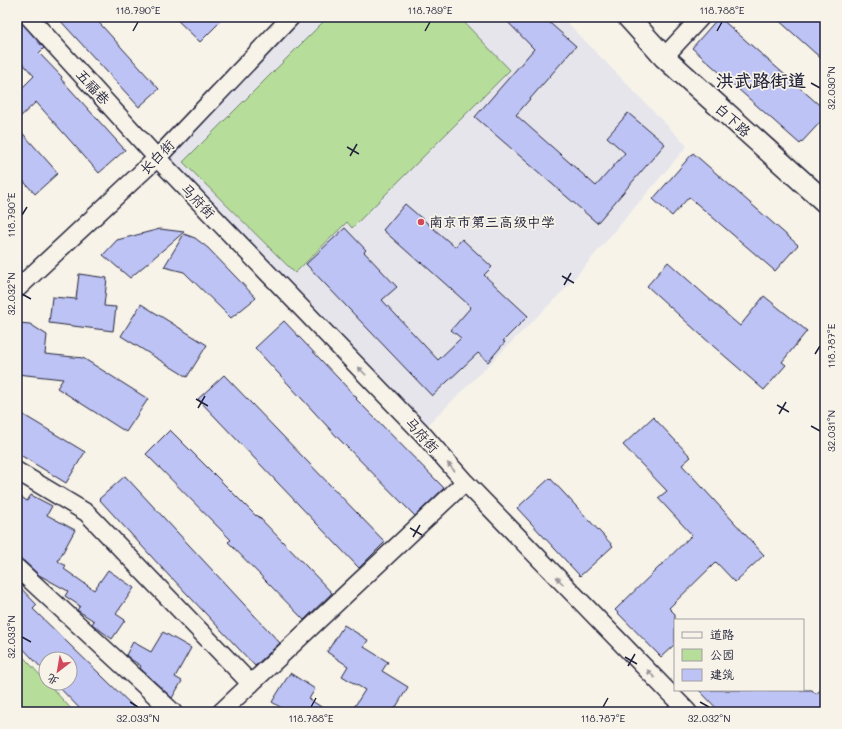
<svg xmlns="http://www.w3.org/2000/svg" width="842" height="729" font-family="Mali,'LXGW WenKai TC',sans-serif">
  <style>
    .built { fill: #e6e5ec }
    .green { fill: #b6dd99; stroke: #6c806a }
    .building { fill: #bdc3f4; stroke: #22223b }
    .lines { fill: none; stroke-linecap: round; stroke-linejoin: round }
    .minor-casing { stroke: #22223b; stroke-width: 20 }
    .major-casing { stroke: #22223b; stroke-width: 24 }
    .minor { stroke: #f7f3e8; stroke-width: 17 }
    .major { stroke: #f7f3e8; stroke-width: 21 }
    .oneway { fill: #97959a }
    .ticks { fill: none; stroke: #22223b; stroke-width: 1.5 }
    .poi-dot { fill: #d1495b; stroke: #f7f3e8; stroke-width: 1.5 }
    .labels { text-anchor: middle; stroke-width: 3.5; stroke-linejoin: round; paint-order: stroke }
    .street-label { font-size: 14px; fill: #22223b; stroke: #f7f3e8 }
    .poi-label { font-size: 14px; fill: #22223b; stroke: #f7f3e8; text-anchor: start }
    .district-label { font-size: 18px; font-weight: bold; fill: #22223b; stroke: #f7f3e8 }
    .neatline { fill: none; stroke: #22223b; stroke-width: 1.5 }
    .ticks-label { font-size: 10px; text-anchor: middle; fill: #22223b }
  </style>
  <rect width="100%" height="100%" fill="#f7f3e8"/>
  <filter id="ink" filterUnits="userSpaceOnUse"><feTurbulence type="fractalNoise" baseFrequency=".025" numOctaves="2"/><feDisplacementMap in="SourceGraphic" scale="8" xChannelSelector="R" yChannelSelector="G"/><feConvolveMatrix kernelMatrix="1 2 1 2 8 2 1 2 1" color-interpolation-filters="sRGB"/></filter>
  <g filter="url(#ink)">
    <!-- built -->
    <path class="built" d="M306,17h256l125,129 -120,141 -146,145 -264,-274z"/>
    <!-- green -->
    <path class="green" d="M328,17h131l51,53 -158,158 -5,-6 -52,51 -112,-111z
      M17,650l57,62h-57z"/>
    <!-- building -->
    <path class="building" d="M17,17l27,31 -5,5 23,24 -1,2 64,71 -26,23 -63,-71 -19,18v-27l17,-17 -17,-19z
      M57,17h37l65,72 -20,18z
      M174,17h51l-25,25z
      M503,17h40l33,29 -60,69 80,71 29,-33 -18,-16 21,-24 37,31 -68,79 -122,-106 59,-68z
      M719,17l106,93v7l-25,27 -108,-96z
      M775,17h50v45z
      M17,127l41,46 -23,21 -18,-20z
      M693,153l105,92 -23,26 -86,-74 -17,19 -19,-17z
      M405,204l50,43 7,-8 30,28 -8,8 44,41 -25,25 2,1 -17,20 -10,-9 -46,43 -126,-132 39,-36 21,22 -2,2 33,35 -15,13 56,60 23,-22 -10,-8 20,-23 -50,-45 -1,1 -37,-33z
      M160,229l24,3 -54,46 -27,-23 14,-15z
      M184,234l11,4 13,10 48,50 -25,20 -47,-46 -20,-5z
      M668,262l65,58 7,6 24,-30 43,35 -25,31 4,3 -22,25 -52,-45 -65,-59z
      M79,274l28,4 -3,28 12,1 -3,24 -64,-8 3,-26 24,2z
      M141,304l66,41 -20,32 -66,-41z
      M284,321l73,77 -1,1 88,89 -29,28 -76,-77 -84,-91z
      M19,323l11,1 17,11 -2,19 38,4 65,41 -22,33 -69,-44 6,-9 -46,-5v-32z
      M224,375l161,167 -26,26 -161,-169z
      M17,411l68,41 -19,31 -49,-30z
      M653,417l38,40 -9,8 82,90 -29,27 -19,-20 -47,46 6,6v30l-14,13 -46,-47 77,-75 -34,-37 9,-7 -44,-46z
      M170,430l86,86 1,-1 75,78 -28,27 -76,-78 3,-2 -85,-86z
      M125,476l155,167 -25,23 -83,-88h-1l-72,-79z
      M550,478l63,68 -33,30 -63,-68z
      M17,494l10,7 4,-6 21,11 -5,9 28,15 -17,31 8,5 -2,3 30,21 14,-20 26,18 -18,26 9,6 -13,19 -20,-15 2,-3 -17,-11 3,-4 -15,-10 3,-5 -29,-16 -15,-14 -7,-3z
      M17,584l20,21 -4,4 106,103h-56l-28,-29h15v-24h-24v14l-29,-31z
      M344,625l24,15 -4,7 24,15 -6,9 26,16 -15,25h-42l14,-22 -23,-14 6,-10 -21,-14z
      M163,632l28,16 -16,29 7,4 -10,17 -32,-30 1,-2 -9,-6 -6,-5 7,-13 18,10z
      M290,673l25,16 -6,10 20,13h-41l-16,-10z
      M825,686v26h-105l-21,-22h113l4,4z"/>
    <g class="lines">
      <defs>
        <path id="minor" d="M29,17l128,141 264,274 44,50 223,230
          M664,57l37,-40
          M17,289l140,-131 134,-141
          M17,471l70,42 164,171
          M17,568l156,144
          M221,712l244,-230"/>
        <path id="major" d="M628,17l36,40 161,145"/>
      </defs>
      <!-- minor casing -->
      <use href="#minor" class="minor-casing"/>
      <!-- major casing -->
      <use href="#major" class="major-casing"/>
      <!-- minor -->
      <use href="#minor" class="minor"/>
      <!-- major -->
      <use href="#major" class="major"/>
    </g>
    <!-- one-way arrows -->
    <defs><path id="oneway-solid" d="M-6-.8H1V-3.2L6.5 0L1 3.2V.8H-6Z"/></defs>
    <g class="oneway">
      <use href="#oneway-solid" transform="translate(362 371) rotate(-134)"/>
      <use href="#oneway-solid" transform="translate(451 467) rotate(-131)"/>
      <use href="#oneway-solid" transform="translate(560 581) rotate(-134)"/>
      <use href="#oneway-solid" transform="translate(651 674) rotate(-134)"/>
    </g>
  </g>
  <!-- ticks -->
  <path class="ticks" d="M133,31l5,-9M425,31l5,-9M717,31l5,-9M811,83l9,5M347,147l12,7M350,156l7,-12M22,215l5,-8M562,276l12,7M564,285l7,-12M22,294l9,5M815,354l5,-8M196,399l12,7M777,405l12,7M198,408l7,-12M779,414l7,-12M811,426l9,5M410,528l12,7M413,537l7,-12M22,637l9,5M625,657l12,7M628,666l7,-12M130,702l8,5M700,702l9,5M311,707l5,-9M603,707l5,-9"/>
  <!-- markers -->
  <circle class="poi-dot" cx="421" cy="222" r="4"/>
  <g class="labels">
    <!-- street labels -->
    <g class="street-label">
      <text transform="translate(93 87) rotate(48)" y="5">五福巷</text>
      <text transform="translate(733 120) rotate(42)" y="5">白下路</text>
      <text transform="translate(157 157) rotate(-45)" y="5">长白街</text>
      <text transform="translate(198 201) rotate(46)" y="5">马府街</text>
      <text transform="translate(422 435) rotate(48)" y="5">马府街</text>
    </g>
    <!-- poi labels -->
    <g class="poi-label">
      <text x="429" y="227">南京市第三高级中学</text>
    </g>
    <!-- district labels -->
    <g class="district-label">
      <text x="761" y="87">洪武路街道</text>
    </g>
  </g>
  <!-- margin -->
  <rect width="842" height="729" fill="none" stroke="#f7f3e8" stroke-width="44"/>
  <!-- legend -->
  <rect x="674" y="619" width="130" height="72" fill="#f7f3e8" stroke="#a29fa3"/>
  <rect x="682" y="632" width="20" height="6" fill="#f7f3e8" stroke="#a29fa3"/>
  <text x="710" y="639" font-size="12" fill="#22223b">道路</text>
  <rect x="682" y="649" width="20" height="12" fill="#b6dd99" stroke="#a29fa3"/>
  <text x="710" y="659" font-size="12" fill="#22223b">公园</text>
  <rect x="682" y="669" width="20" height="12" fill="#bdc3f4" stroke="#a29fa3"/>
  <text x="710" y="679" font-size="12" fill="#22223b">建筑</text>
  <!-- north arrow -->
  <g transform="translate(58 671) rotate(211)"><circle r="19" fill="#f7f3e8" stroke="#a29fa3"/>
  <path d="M0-3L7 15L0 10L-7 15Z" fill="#d1495b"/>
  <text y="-6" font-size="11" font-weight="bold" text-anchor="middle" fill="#22223b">北</text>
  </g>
  <rect x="22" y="22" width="798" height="685" class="neatline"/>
  <g class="ticks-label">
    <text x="138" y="14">118.790°E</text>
    <text x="430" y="14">118.789°E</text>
    <text x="722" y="14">118.788°E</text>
    <text transform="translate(831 88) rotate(-90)" y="4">32.030°N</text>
    <text transform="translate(11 215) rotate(-90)" y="4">118.790°E</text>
    <text transform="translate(11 294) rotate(-90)" y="4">32.032°N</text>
    <text transform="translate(831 346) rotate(-90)" y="4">118.787°E</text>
    <text transform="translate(831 431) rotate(-90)" y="4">32.031°N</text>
    <text transform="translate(11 637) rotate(-90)" y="4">32.033°N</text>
    <text x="138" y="722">32.033°N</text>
    <text x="311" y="722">118.788°E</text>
    <text x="603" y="722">118.787°E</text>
    <text x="709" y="722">32.032°N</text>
  </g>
</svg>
